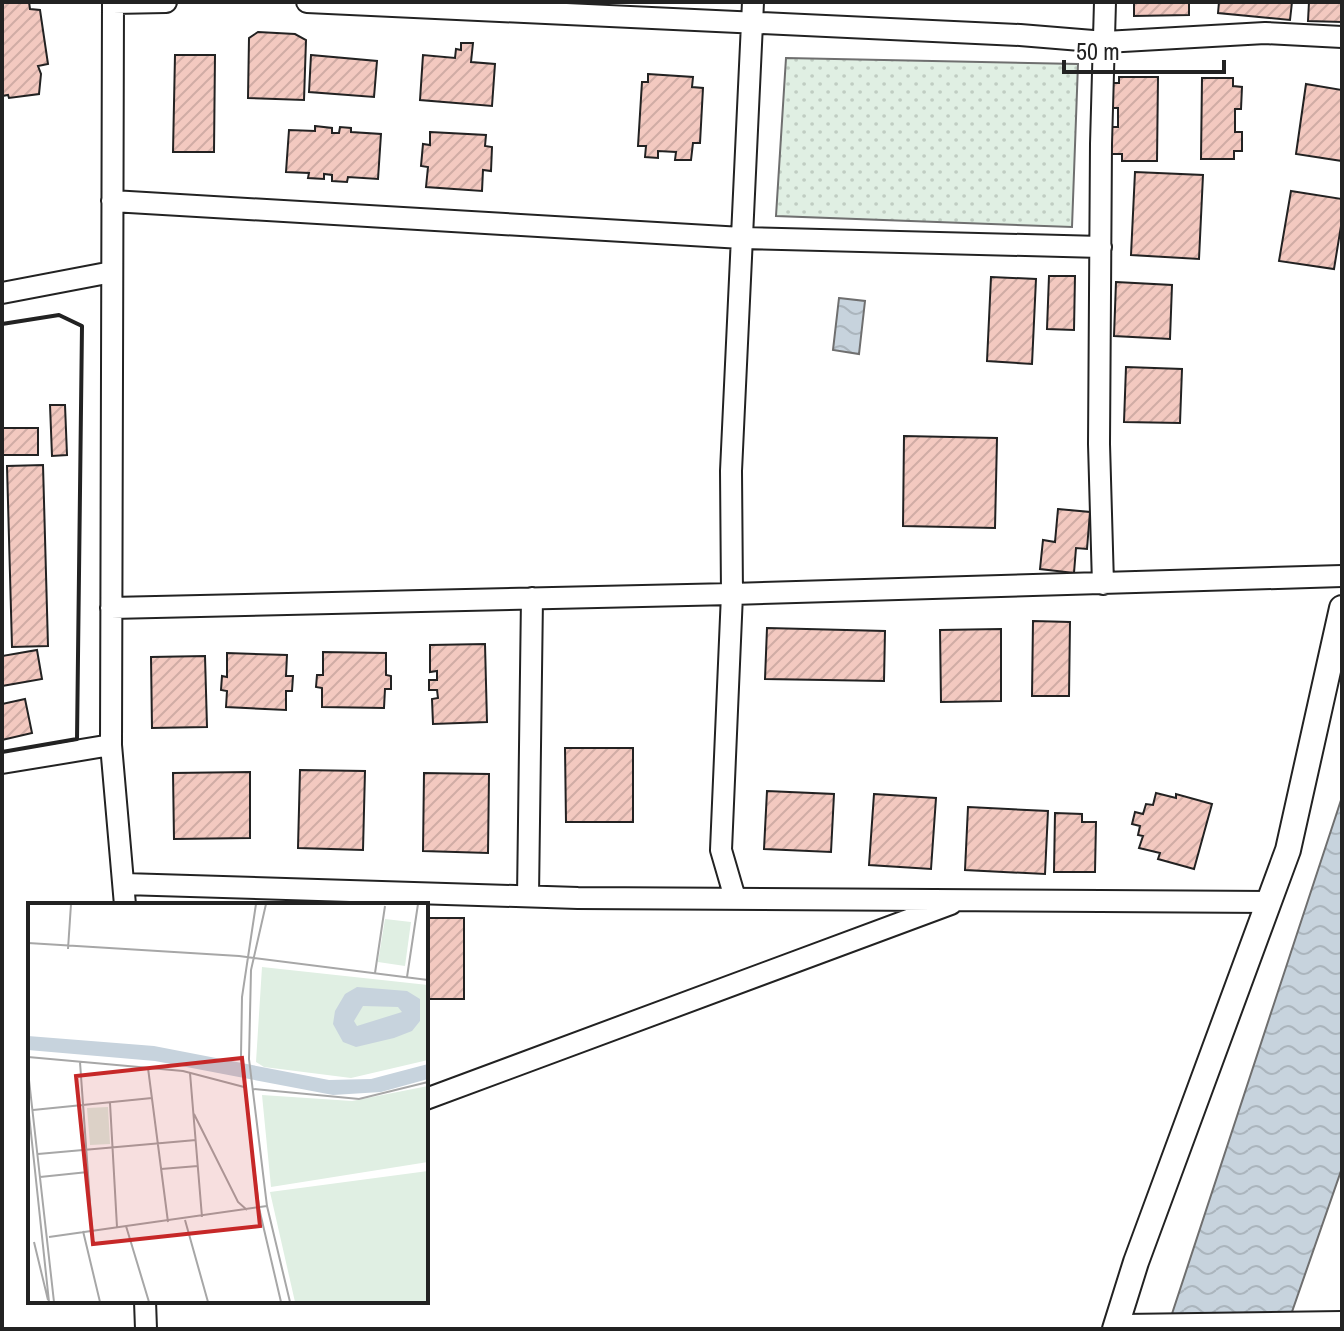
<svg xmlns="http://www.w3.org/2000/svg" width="1344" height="1331" font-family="'Archivo Narrow',sans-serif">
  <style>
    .park { fill: url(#park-dots); stroke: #6f6f6f; stroke-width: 2 }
    .water { fill: url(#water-waves); stroke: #6f6f6f; stroke-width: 2 }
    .building { fill: url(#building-hatch); stroke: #222; stroke-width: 2 }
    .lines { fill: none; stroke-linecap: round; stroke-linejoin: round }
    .minor-casing { stroke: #222; stroke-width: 24 }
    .tertiary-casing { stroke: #222; stroke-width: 28 }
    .secondary-casing { stroke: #222; stroke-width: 32 }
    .minor { stroke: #fff; stroke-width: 20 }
    .tertiary { stroke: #fff; stroke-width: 24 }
    .secondary { stroke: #fff; stroke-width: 28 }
    .wall { stroke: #222; stroke-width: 4 }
    .inset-road { fill: none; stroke: #a7a7a7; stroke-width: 2 }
    .view { fill: #c62828; fill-opacity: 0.15; stroke: #c62828; stroke-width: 4 }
    .inset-edge { fill: none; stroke: #222; stroke-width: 4 }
  </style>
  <defs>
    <pattern id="park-dots" width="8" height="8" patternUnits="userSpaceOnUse" patternTransform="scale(2)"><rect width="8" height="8" fill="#e0efe3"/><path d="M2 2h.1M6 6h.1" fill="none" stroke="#c0cdc2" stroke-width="1.8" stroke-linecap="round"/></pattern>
    <pattern id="water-waves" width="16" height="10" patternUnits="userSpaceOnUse" patternTransform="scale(2)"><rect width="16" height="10" fill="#c7d3dd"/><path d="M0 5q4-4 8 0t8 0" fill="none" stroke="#abb5bd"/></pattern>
    <pattern id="building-hatch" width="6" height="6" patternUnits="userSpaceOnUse" patternTransform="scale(2)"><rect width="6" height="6" fill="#f3c9c0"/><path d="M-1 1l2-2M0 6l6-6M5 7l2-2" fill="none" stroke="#d0aca5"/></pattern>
  </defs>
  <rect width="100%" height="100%" fill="#fff"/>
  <!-- park -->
  <path class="park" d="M786,58l292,6 -6,163 -296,-11z"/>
  <!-- water -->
  <path class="water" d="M839,298l26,3 -6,53 -26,-4z
    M1342,797v371l-56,161h-119z"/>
  <!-- building -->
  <path class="building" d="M2,2h27l1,7 10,1 8,54 -10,2 3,8 -2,20 -30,4 -1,-3 -6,1z
    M1134,2h55v13l-55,1z
    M1219,2h73l-2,18 -72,-7z
    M1309,2h33v20l-34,-1z
    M258,32l37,2 11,6 -2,60 -56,-2 1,-60z
    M461,43h12l-2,19 24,2 -3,42 -72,-6 3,-45 32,3 1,-9 5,1z
    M175,55h40l-1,97h-41z
    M311,55l66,6 -3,36 -65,-5z
    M648,74l45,3 -1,10 11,1 -3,55h-7l-2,17h-16l1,-8 -18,-1v7l-13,-1 1,-11h-8l4,-64h6z
    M1119,77h39l-1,84h-35v-7h-11v-27h7v-19h-9l1,-25h9z
    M1202,78h31v8l9,1 -1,22h-6v23h7v19h-8v8h-33z
    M1306,84l36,6v71l-46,-7z
    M315,126l17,2v5h7l1,-6 11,1v4l30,2 -3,45 -30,-2 -1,5 -15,-1v-6l-8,-1v5l-16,-1 1,-5 -23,-1 3,-42 26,1z
    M430,132l56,3 -1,11 7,1 -1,24 -8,-1 -1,21 -56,-4 2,-20 -7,-1 2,-22 7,1z
    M1135,172l68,3 -4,84 -68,-4z
    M1291,191l51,8v21l-8,49 -55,-8z
    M1049,276h26l-1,54 -27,-1z
    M991,277l45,2 -4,85 -45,-3z
    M1116,282l56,3 -2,54 -56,-3z
    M1126,367l56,2 -2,54 -56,-1z
    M50,405h15l2,50 -15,1z
    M2,428h36v27h-35z
    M904,436l93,2 -2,90 -92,-2z
    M43,465l5,181 -36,1 -5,-181z
    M1058,509l32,3 -3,37 -11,-1 -2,25 -34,-4 3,-29 12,2z
    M1033,621l37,1 -1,74h-37z
    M767,628l118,3 -1,50 -119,-2z
    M1001,629v72l-60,1 -1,-72z
    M485,644l2,78 -54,2 -1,-25 6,-1 -1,-8h-8v-10h8v-9l-7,1v-27z
    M37,650l5,29 -40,7v-30z
    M323,652l63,1v22l5,1v13h-6l-1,19 -62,-1v-19l-6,-1 1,-12h6z
    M227,653l60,2 -1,21h7l-1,15h-6v19l-60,-3 1,-16 -6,-1 1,-14 5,1z
    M205,656l2,71 -55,1 -1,-71z
    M25,699l7,34 -30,7v-36z
    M565,748h68v74h-67z
    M300,770l65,1 -2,79 -65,-2z
    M250,772v66l-76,1 -1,-66z
    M424,773l65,1 -1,79 -65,-2z
    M767,791l67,3 -3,58 -67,-3z
    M1156,793l20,5v-4l36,10 -18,65 -36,-10 2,-6 -21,-5 4,-12 -5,-1 2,-9 -8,-2 3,-12 8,2 3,-10 7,1z
    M874,794l62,4 -5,71 -62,-4z
    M968,807l80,4 -3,63 -80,-4z
    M1055,813l27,1v8h14l-1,50h-41z
    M426,918h38v81h-38z"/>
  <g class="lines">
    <defs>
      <path id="minor" d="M113,2l-2,743 14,160
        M307,2l713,33 85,7 160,-9 77,4
        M113,3l53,-1
        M112,201l630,37 359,9
        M2,293l110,-21
        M1103,584l-4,-140 2,-300 4,-142
        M111,608l621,-14 610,-18
        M2,763l109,-18
        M124,884l454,14 692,4
        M528,896l4,-298
        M735,898l-14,-48 11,-256 -1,-123 22,-469
        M426,1099l525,-195
        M145,1301l1,28"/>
      <path id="tertiary" d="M1115,1329l21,-67 152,-412 54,-242"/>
      <path id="secondary" d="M1123,1329l219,-3"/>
    </defs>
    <!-- minor casing -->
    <use href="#minor" class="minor-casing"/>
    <!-- tertiary casing -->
    <use href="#tertiary" class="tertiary-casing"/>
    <!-- secondary casing -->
    <use href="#secondary" class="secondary-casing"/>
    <!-- minor -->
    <use href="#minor" class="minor"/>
    <!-- tertiary -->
    <use href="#tertiary" class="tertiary"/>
    <!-- secondary -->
    <use href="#secondary" class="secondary"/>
    <!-- wall -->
    <path class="wall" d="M2,324l57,-9 23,11 -5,413 -75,13"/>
  </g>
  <!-- overview -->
  <g transform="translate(28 903)">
    <rect width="400" height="400" fill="#fff"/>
    <path d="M357,16l26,3 -6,44 -27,-4z" fill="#e0efe3"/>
    <path d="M234,64l166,18v75l-77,18 -87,-11 -8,-5zM400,183v76l-157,25 -9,-92 90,6zM80,204l2,37 -20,1 -3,-37zM400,268v131h-133l-25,-110z" fill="#e0efe3"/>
    <path d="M329,84l50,4 13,8v22l-8,10 -18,7 -38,9 -13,-5 -10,-18 2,-13 10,-17zM335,103l35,1 4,5 -45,14 -3,-5zM0,133l126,10 175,34 42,-1 57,-15v15l-47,13 -48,3 -178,-34 -127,-11z" fill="#c7d3dd" fill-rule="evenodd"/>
    <path class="inset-road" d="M228,1l-14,93 -1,59 18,152 22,94M238,1l-15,66 -2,89 18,147 23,96M0,40l211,13 189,24M40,46l3,-45M347,70l10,-67M379,74l11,-73M0,154l155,14 61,16M52,159l12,168M120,165l20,154M0,168l26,231M162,170l12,144M225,186l106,10 69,-17M82,200l7,124M0,202l21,197M5,207l119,-12M166,211l44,88 9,8M10,251l158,-14M133,266l37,-3M12,274l48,-5M157,317l23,82M98,323l23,76M55,328l17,71M21,334l218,-31M6,339l14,58"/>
    <path class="view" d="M214,155l18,168 -167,18 -17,-168z"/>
    <rect width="400" height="400" class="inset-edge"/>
  </g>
  <!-- border -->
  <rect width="1344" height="1331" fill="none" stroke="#222222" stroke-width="8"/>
  <!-- scale -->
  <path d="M1064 60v12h160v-12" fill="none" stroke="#222222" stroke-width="4"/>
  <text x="1076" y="60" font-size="24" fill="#222222" stroke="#ffffff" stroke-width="6" paint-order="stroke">50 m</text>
</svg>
